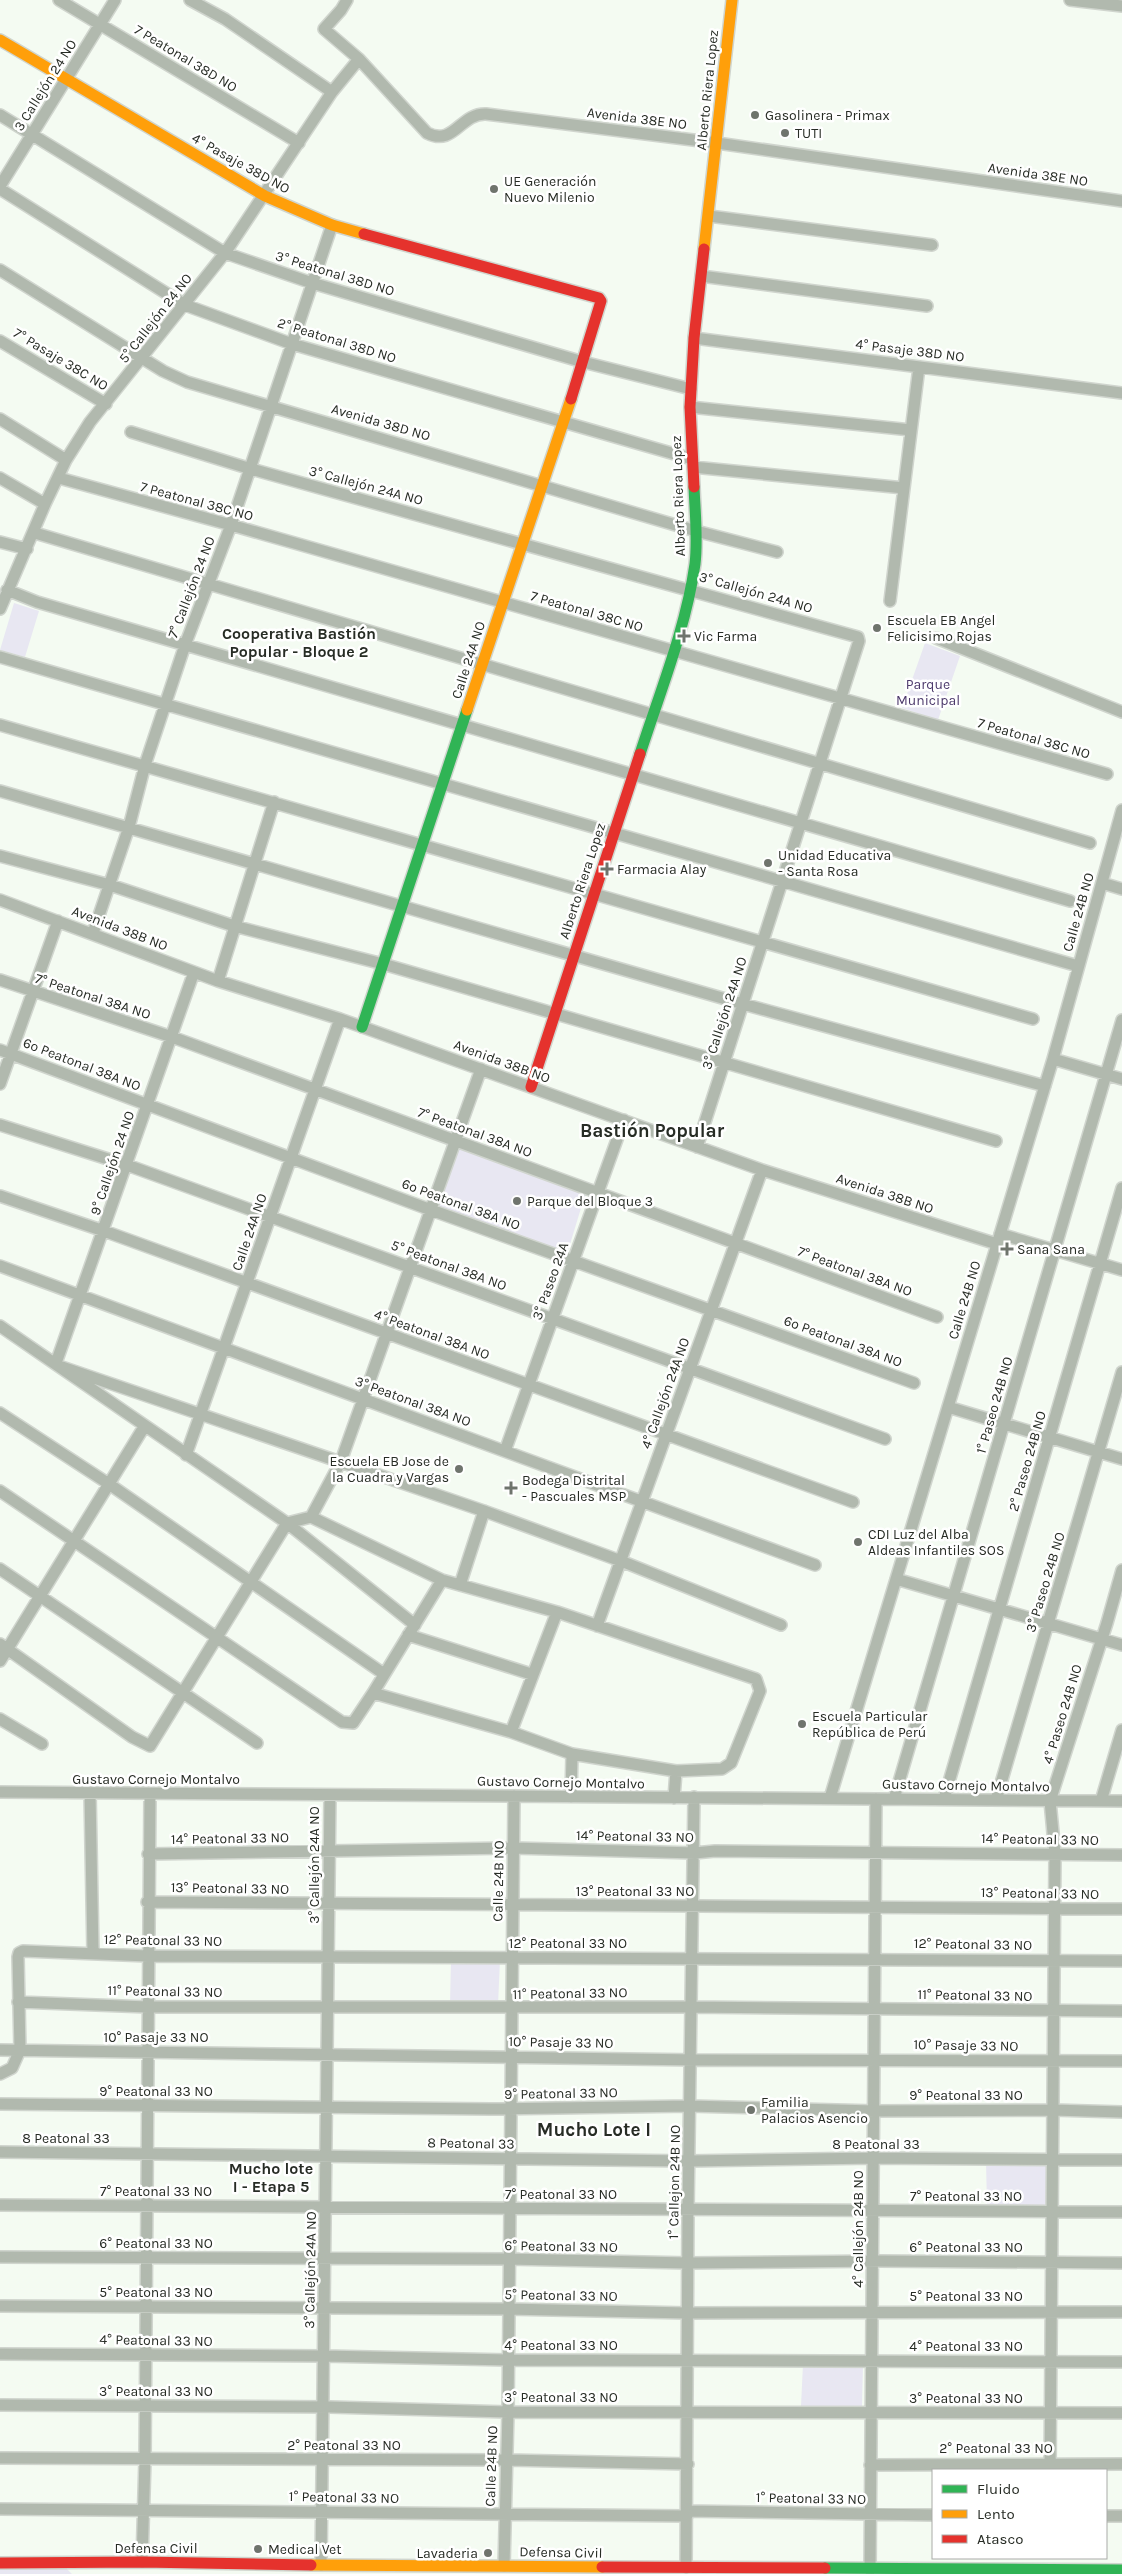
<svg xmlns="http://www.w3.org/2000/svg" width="1122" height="2574" font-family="Karla,sans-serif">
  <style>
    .green { fill: #e8e7f2 }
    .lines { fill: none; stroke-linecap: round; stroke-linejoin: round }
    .street-casing { stroke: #d0d5ce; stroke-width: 14 }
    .fast-casing { stroke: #d0d5ce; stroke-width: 14 }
    .slow-casing { stroke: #d0d5ce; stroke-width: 14 }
    .jam-casing { stroke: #d0d5ce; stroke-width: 14 }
    .street { stroke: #b1b9ae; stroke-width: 11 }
    .fast { stroke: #30b455; stroke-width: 11 }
    .slow { stroke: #ff9f0a; stroke-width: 11 }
    .jam { stroke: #e5322d; stroke-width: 11 }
    .poi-dot { fill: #6f746d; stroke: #fff; stroke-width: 2 }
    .labels { text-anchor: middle; stroke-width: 5; stroke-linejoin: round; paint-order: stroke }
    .street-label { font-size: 14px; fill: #272c25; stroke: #fff }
    .poi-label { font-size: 14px; fill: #272c25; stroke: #fff; text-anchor: start }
    .park-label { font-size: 14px; fill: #4c396b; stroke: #fff }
    .quarter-label { font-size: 16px; font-weight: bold; fill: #272c25; stroke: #fff }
    .district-label { font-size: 19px; font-weight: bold; fill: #272c25; stroke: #fff }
  </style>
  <rect width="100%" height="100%" fill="#f4fbf2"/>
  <!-- green -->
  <path class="green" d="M14,603l25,8 -14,46 -25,-7z
    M925,643l35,13 -22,64 -36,-12z
    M459,1147l126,48 -18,59 -130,-47z
    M451,1960h49l-2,45 -48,-1z
    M986,2162h61l-1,43 -59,1z
    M803,2364l60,1 -1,41h-61z
    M0,2567h65l7,7h-72z"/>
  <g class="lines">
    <defs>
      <path id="street" d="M59,0l240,143
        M190,0l35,19 107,73
        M347,0l-6,10 -17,19 35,30 68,74c27,14 33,-20 59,-19l231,29 405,58
        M1070,0l52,6
        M0,115l225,138 87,30 271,79 108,27
        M0,186l115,-186
        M0,189l185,116 107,39 400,115
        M709,216l223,29
        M0,270l163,101 24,11 509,149 81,21
        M701,276l226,30
        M694,338l428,55
        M0,341l106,63
        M690,407l221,23
        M0,419l66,41
        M131,432l120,37 607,168 1,4 -162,506
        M693,467l211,21
        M0,478l45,26
        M59,478l172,47 876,249
        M35,533l1055,310
        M0,542l27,7
        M7,590l30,12 1033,299
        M890,601l29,-234
        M0,609l45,-105 21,-44 24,-38 135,-169 107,-161 27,-33
        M936,638l186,74
        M0,657l1078,309
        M0,725l1033,294
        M0,791l743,213 302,82
        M0,856l110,29 124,41 149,38 613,177
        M1102,883l20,6
        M0,900l218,81 122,38 422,151 235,74
        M93,933l36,-106 16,-62 40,-120 46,-120 101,-300
        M0,980l172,57 765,280
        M218,981l56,-179
        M0,1050l431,160 483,173
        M1053,1059l69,20
        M0,1084l58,-163
        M0,1125l127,40 758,274
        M0,1196l104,35 749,271
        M1000,1234l122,36
        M0,1266l815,299
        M0,1326l287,197 128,102
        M56,1363l138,-391
        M62,1367l422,144 137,50 160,64
        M948,1407l174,52
        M0,1413l109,71 275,190
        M505,1451l119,-331
        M186,1455l154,-436
        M0,1491l342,231 11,1 20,-30
        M311,1517l30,-56 140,-392
        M287,1523l24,-6 131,63 115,32 199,67 4,12 -29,72 -9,6 -46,2 -104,-17 -61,-22 -138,-39 69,-113
        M0,1569l257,174
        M896,1579l226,66
        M460,1585l24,-74
        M597,1626l165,-456
        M408,1635l123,39
        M0,1644l132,93 18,9 137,-223
        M0,1661l144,-234
        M0,1719l42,25
        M511,1732l46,-120
        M0,1792l1122,9
        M90,1793l3,160
        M571,1797l1,-43
        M674,1798l2,-27
        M830,1798l223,-739 69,-249
        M894,1799l228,-779
        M944,1799l178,-611
        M996,1800l126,-428
        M1101,1801l21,-71
        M148,1854l365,-6 182,5 20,-2 407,4
        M147,1902l975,7
        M18,2002l130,5h542l432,4
        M0,2050l697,10 425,1
        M0,2074l12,-6 8,-18 -2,-93 1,-4 4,-2 125,5 974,5
        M0,2104l491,5 199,-3 184,5 179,-1 69,2
        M0,2152l689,9 184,-3 249,2
        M0,2205l1122,7
        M0,2257l509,2 179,4 192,-2 242,2
        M0,2306l508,3 179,4 435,-1
        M0,2354l324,2 184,4 614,2
        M0,2405l330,2 178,5 614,1
        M0,2458l506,2 182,4
        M870,2465l252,-1
        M1050,2470l5,-616 -5,-53 57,-178 15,-53
        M0,2509l687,7
        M687,2511l246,4
        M1106,2516h16
        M142,2562l3,-103 5,-665
        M321,2565l9,-770
        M504,2566l4,-154 6,-616
        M686,2568l2,-358 6,-413
        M870,2570l6,-771"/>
      <path id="fast" d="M640,754c20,-62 46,-126 55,-190 3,-25 0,-52 -1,-77
        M362,1027l105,-317
        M825,2568l297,2"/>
      <path id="slow" d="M0,40l265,156 67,29 32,9
        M704,249l28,-249
        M467,710l104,-311
        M311,2565l291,2"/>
      <path id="jam" d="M364,234l235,64 2,3 -30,98
        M694,487l-4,-80 4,-69 10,-89
        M531,1087l109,-333
        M0,2563l142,-1 169,3
        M602,2567l223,1"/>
    </defs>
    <!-- street casing -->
    <use href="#street" class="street-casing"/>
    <!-- fast casing -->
    <use href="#fast" class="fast-casing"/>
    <!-- slow casing -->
    <use href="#slow" class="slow-casing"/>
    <!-- jam casing -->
    <use href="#jam" class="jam-casing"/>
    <!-- street -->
    <use href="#street" class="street"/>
    <!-- fast -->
    <use href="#fast" class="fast"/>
    <!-- slow -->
    <use href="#slow" class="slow"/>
    <!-- jam -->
    <use href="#jam" class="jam"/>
  </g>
  <!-- markers -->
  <g class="poi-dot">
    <circle cx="755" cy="115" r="5"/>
    <circle cx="785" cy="133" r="5"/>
    <circle cx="494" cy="189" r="5"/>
    <circle cx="877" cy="628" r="5"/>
    <path d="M681.5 628.5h5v5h5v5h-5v5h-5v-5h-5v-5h5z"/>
    <circle cx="768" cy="863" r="5"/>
    <path d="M604.5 861.5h5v5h5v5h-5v5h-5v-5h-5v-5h5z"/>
    <circle cx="517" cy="1201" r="5"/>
    <path d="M1004.5 1241.5h5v5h5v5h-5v5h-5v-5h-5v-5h5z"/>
    <circle cx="459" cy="1469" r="5"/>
    <path d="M508.5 1480.5h5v5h5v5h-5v5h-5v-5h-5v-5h5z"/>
    <circle cx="858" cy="1542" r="5"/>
    <circle cx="802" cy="1724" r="5"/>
    <circle cx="751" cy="2110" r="5"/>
    <circle cx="258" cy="2549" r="5"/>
    <circle cx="488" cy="2553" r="5"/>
  </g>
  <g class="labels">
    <!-- street labels -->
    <g class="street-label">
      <text transform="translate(186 58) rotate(31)" y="5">7 Peatonal 38D NO</text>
      <text transform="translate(45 85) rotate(-58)" y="5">3 Callejón 24 NO</text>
      <text transform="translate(707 90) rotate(-84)" y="5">Alberto Riera Lopez</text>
      <text transform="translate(637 118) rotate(7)" y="5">Avenida 38E NO</text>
      <text transform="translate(241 163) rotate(29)" y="5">4° Pasaje 38D NO</text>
      <text transform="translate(1038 174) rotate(8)" y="5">Avenida 38E NO</text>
      <text transform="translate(335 273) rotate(17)" y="5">3° Peatonal 38D NO</text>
      <text transform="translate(155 318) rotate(-52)" y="5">5° Callejón 24 NO</text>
      <text transform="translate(337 340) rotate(17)" y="5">2° Peatonal 38D NO</text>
      <text transform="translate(910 350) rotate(7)" y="5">4° Pasaje 38D NO</text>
      <text transform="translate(61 359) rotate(31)" y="5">7° Pasaje 38C NO</text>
      <text transform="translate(381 422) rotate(16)" y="5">Avenida 38D NO</text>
      <text transform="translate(366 485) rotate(15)" y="5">3° Callejón 24A NO</text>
      <text transform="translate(678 496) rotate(-92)" y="5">Alberto Riera Lopez</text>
      <text transform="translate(197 501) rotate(15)" y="5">7 Peatonal 38C NO</text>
      <text transform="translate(191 587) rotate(-69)" y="5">7° Callejón 24 NO</text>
      <text transform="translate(756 592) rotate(16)" y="5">3° Callejón 24A NO</text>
      <text transform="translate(587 611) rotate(16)" y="5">7 Peatonal 38C NO</text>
      <text transform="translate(468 660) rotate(-72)" y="5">Calle 24A NO</text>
      <text transform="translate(1034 738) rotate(16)" y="5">7 Peatonal 38C NO</text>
      <text transform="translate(582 881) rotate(-72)" y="5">Alberto Riera Lopez</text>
      <text transform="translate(1078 912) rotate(-74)" y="5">Calle 24B NO</text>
      <text transform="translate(120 928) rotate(21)" y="5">Avenida 38B NO</text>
      <text transform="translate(93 996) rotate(18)" y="5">7° Peatonal 38A NO</text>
      <text transform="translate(724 1013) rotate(-72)" y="5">3° Callejón 24A NO</text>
      <text transform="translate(502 1061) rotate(20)" y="5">Avenida 38B NO</text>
      <text transform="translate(82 1064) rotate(21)" y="5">6º Peatonal 38A NO</text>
      <text transform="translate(475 1132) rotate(20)" y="5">7° Peatonal 38A NO</text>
      <text transform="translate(112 1163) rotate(-71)" y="5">9° Callejón 24 NO</text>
      <text transform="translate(885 1193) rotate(18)" y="5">Avenida 38B NO</text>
      <text transform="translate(461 1204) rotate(20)" y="5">6º Peatonal 38A NO</text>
      <text transform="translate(249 1232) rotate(-71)" y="5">Calle 24A NO</text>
      <text transform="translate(449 1265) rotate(20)" y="5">5° Peatonal 38A NO</text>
      <text transform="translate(855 1271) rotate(20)" y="5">7° Peatonal 38A NO</text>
      <text transform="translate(550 1281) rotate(-70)" y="5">3° Paseo 24A</text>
      <text transform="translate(964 1300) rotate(-73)" y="5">Calle 24B NO</text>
      <text transform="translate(432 1334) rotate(20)" y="5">4° Peatonal 38A NO</text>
      <text transform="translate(843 1341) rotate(20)" y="5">6º Peatonal 38A NO</text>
      <text transform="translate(665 1393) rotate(-70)" y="5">4° Callejón 24A NO</text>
      <text transform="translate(413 1401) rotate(20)" y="5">3° Peatonal 38A NO</text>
      <text transform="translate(994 1405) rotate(-74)" y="5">1° Paseo 24B NO</text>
      <text transform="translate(1027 1461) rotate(-74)" y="5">2° Paseo 24B NO</text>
      <text transform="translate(1045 1582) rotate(-73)" y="5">3° Paseo 24B NO</text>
      <text transform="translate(1062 1714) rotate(-73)" y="5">4° Paseo 24B NO</text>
      <text x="156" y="1784">Gustavo Cornejo Montalvo</text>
      <text transform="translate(561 1782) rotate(1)" y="5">Gustavo Cornejo Montalvo</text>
      <text transform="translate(966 1785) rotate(1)" y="5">Gustavo Cornejo Montalvo</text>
      <text transform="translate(635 1836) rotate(1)" y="5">14° Peatonal 33 NO</text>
      <text transform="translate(230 1838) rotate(-1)" y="5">14° Peatonal 33 NO</text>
      <text transform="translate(1040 1839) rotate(1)" y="5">14° Peatonal 33 NO</text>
      <text transform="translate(314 1865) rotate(-90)" y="5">3° Callejón 24A NO</text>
      <text transform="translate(498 1881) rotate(-89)" y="5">Calle 24B NO</text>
      <text transform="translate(230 1888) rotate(1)" y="5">13° Peatonal 33 NO</text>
      <text x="635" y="1896">13° Peatonal 33 NO</text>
      <text transform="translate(1040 1893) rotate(1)" y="5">13° Peatonal 33 NO</text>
      <text transform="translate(163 1940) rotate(1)" y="5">12° Peatonal 33 NO</text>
      <text x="568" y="1948">12° Peatonal 33 NO</text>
      <text transform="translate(973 1944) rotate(1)" y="5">12° Peatonal 33 NO</text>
      <text transform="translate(165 1991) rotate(1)" y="5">11° Peatonal 33 NO</text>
      <text transform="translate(570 1993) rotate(-1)" y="5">11° Peatonal 33 NO</text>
      <text transform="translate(975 1995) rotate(1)" y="5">11° Peatonal 33 NO</text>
      <text x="156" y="2042">10° Pasaje 33 NO</text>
      <text transform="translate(561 2042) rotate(1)" y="5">10° Pasaje 33 NO</text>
      <text transform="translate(966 2045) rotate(1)" y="5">10° Pasaje 33 NO</text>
      <text x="156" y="2096">9° Peatonal 33 NO</text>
      <text transform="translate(561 2093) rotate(-1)" y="5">9° Peatonal 33 NO</text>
      <text x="966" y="2100">9° Peatonal 33 NO</text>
      <text x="66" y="2143">8 Peatonal 33</text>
      <text transform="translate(471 2143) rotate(1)" y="5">8 Peatonal 33</text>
      <text x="876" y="2149">8 Peatonal 33</text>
      <text transform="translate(674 2182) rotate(-89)" y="5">1° Callejon 24B NO</text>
      <text x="156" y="2196">7° Peatonal 33 NO</text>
      <text x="561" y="2199">7° Peatonal 33 NO</text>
      <text x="966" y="2201">7° Peatonal 33 NO</text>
      <text transform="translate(858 2229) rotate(-90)" y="5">4° Callejón 24B NO</text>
      <text x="156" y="2248">6° Peatonal 33 NO</text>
      <text transform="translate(561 2246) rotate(1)" y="5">6° Peatonal 33 NO</text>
      <text x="966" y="2252">6° Peatonal 33 NO</text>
      <text transform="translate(310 2270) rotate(-89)" y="5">3° Callejón 24A NO</text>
      <text x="156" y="2297">5° Peatonal 33 NO</text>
      <text transform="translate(561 2295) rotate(1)" y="5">5° Peatonal 33 NO</text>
      <text x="966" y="2301">5° Peatonal 33 NO</text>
      <text transform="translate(156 2340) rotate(1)" y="5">4° Peatonal 33 NO</text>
      <text x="561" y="2350">4° Peatonal 33 NO</text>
      <text x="966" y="2351">4° Peatonal 33 NO</text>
      <text x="156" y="2396">3° Peatonal 33 NO</text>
      <text x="561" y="2402">3° Peatonal 33 NO</text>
      <text x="966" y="2403">3° Peatonal 33 NO</text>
      <text x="344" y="2450">2° Peatonal 33 NO</text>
      <text x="996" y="2453">2° Peatonal 33 NO</text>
      <text transform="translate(491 2466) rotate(-88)" y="5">Calle 24B NO</text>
      <text transform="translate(344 2497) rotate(1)" y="5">1° Peatonal 33 NO</text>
      <text transform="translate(811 2498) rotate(1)" y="5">1° Peatonal 33 NO</text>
      <text x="156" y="2553">Defensa Civil</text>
      <text transform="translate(561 2552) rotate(1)" y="5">Defensa Civil</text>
    </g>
    <!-- poi labels -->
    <g class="poi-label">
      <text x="765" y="120">Gasolinera - Primax</text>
      <text x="795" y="138">TUTI</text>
      <text x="504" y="186">UE Generación<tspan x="504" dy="16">Nuevo Milenio</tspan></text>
      <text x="887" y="625">Escuela EB Angel<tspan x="887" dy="16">Felicisimo Rojas</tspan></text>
      <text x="694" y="641">Vic Farma</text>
      <text x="778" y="860">Unidad Educativa<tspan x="778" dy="16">- Santa Rosa</tspan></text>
      <text x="617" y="874">Farmacia Alay</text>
      <text x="527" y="1206">Parque del Bloque 3</text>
      <text x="1017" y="1254">Sana Sana</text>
      <text x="449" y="1466" text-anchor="end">Escuela EB Jose de<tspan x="449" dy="16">la Cuadra y Vargas</tspan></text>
      <text x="522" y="1485">Bodega Distrital<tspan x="522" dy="16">- Pascuales MSP</tspan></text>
      <text x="868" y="1539">CDI Luz del Alba<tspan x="868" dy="16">Aldeas Infantiles SOS</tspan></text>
      <text x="812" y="1721">Escuela Particular<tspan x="812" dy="16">República de Perú</tspan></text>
      <text x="761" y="2107">Familia<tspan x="761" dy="16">Palacios Asencio</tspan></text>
      <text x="268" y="2554">Medical Vet</text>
      <text x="478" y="2558" text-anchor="end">Lavaderia</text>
    </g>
    <!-- park labels -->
    <g class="park-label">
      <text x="928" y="689">Parque<tspan x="928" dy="16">Municipal</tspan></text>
    </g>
    <!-- quarter labels -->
    <g class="quarter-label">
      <text x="299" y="639">Cooperativa Bastión<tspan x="299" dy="18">Popular - Bloque 2</tspan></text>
      <text x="271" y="2174">Mucho lote<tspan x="271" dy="18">I - Etapa 5</tspan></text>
    </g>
    <!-- district labels -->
    <g class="district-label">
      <text x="652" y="1137">Bastión Popular</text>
      <text x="594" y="2136">Mucho Lote I</text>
    </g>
  </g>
  <!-- legend -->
  <rect x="932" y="2469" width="175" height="90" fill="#ffffff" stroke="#a9aba8"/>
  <rect x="942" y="2485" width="25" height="8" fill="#30b455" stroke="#a9aba8"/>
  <text x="977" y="2494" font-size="15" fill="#272c25">Fluido</text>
  <rect x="942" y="2510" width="25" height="8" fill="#ff9f0a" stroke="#a9aba8"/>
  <text x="977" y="2519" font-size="15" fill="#272c25">Lento</text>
  <rect x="942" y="2535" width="25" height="8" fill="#e5322d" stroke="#a9aba8"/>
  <text x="977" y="2544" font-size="15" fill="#272c25">Atasco</text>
</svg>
